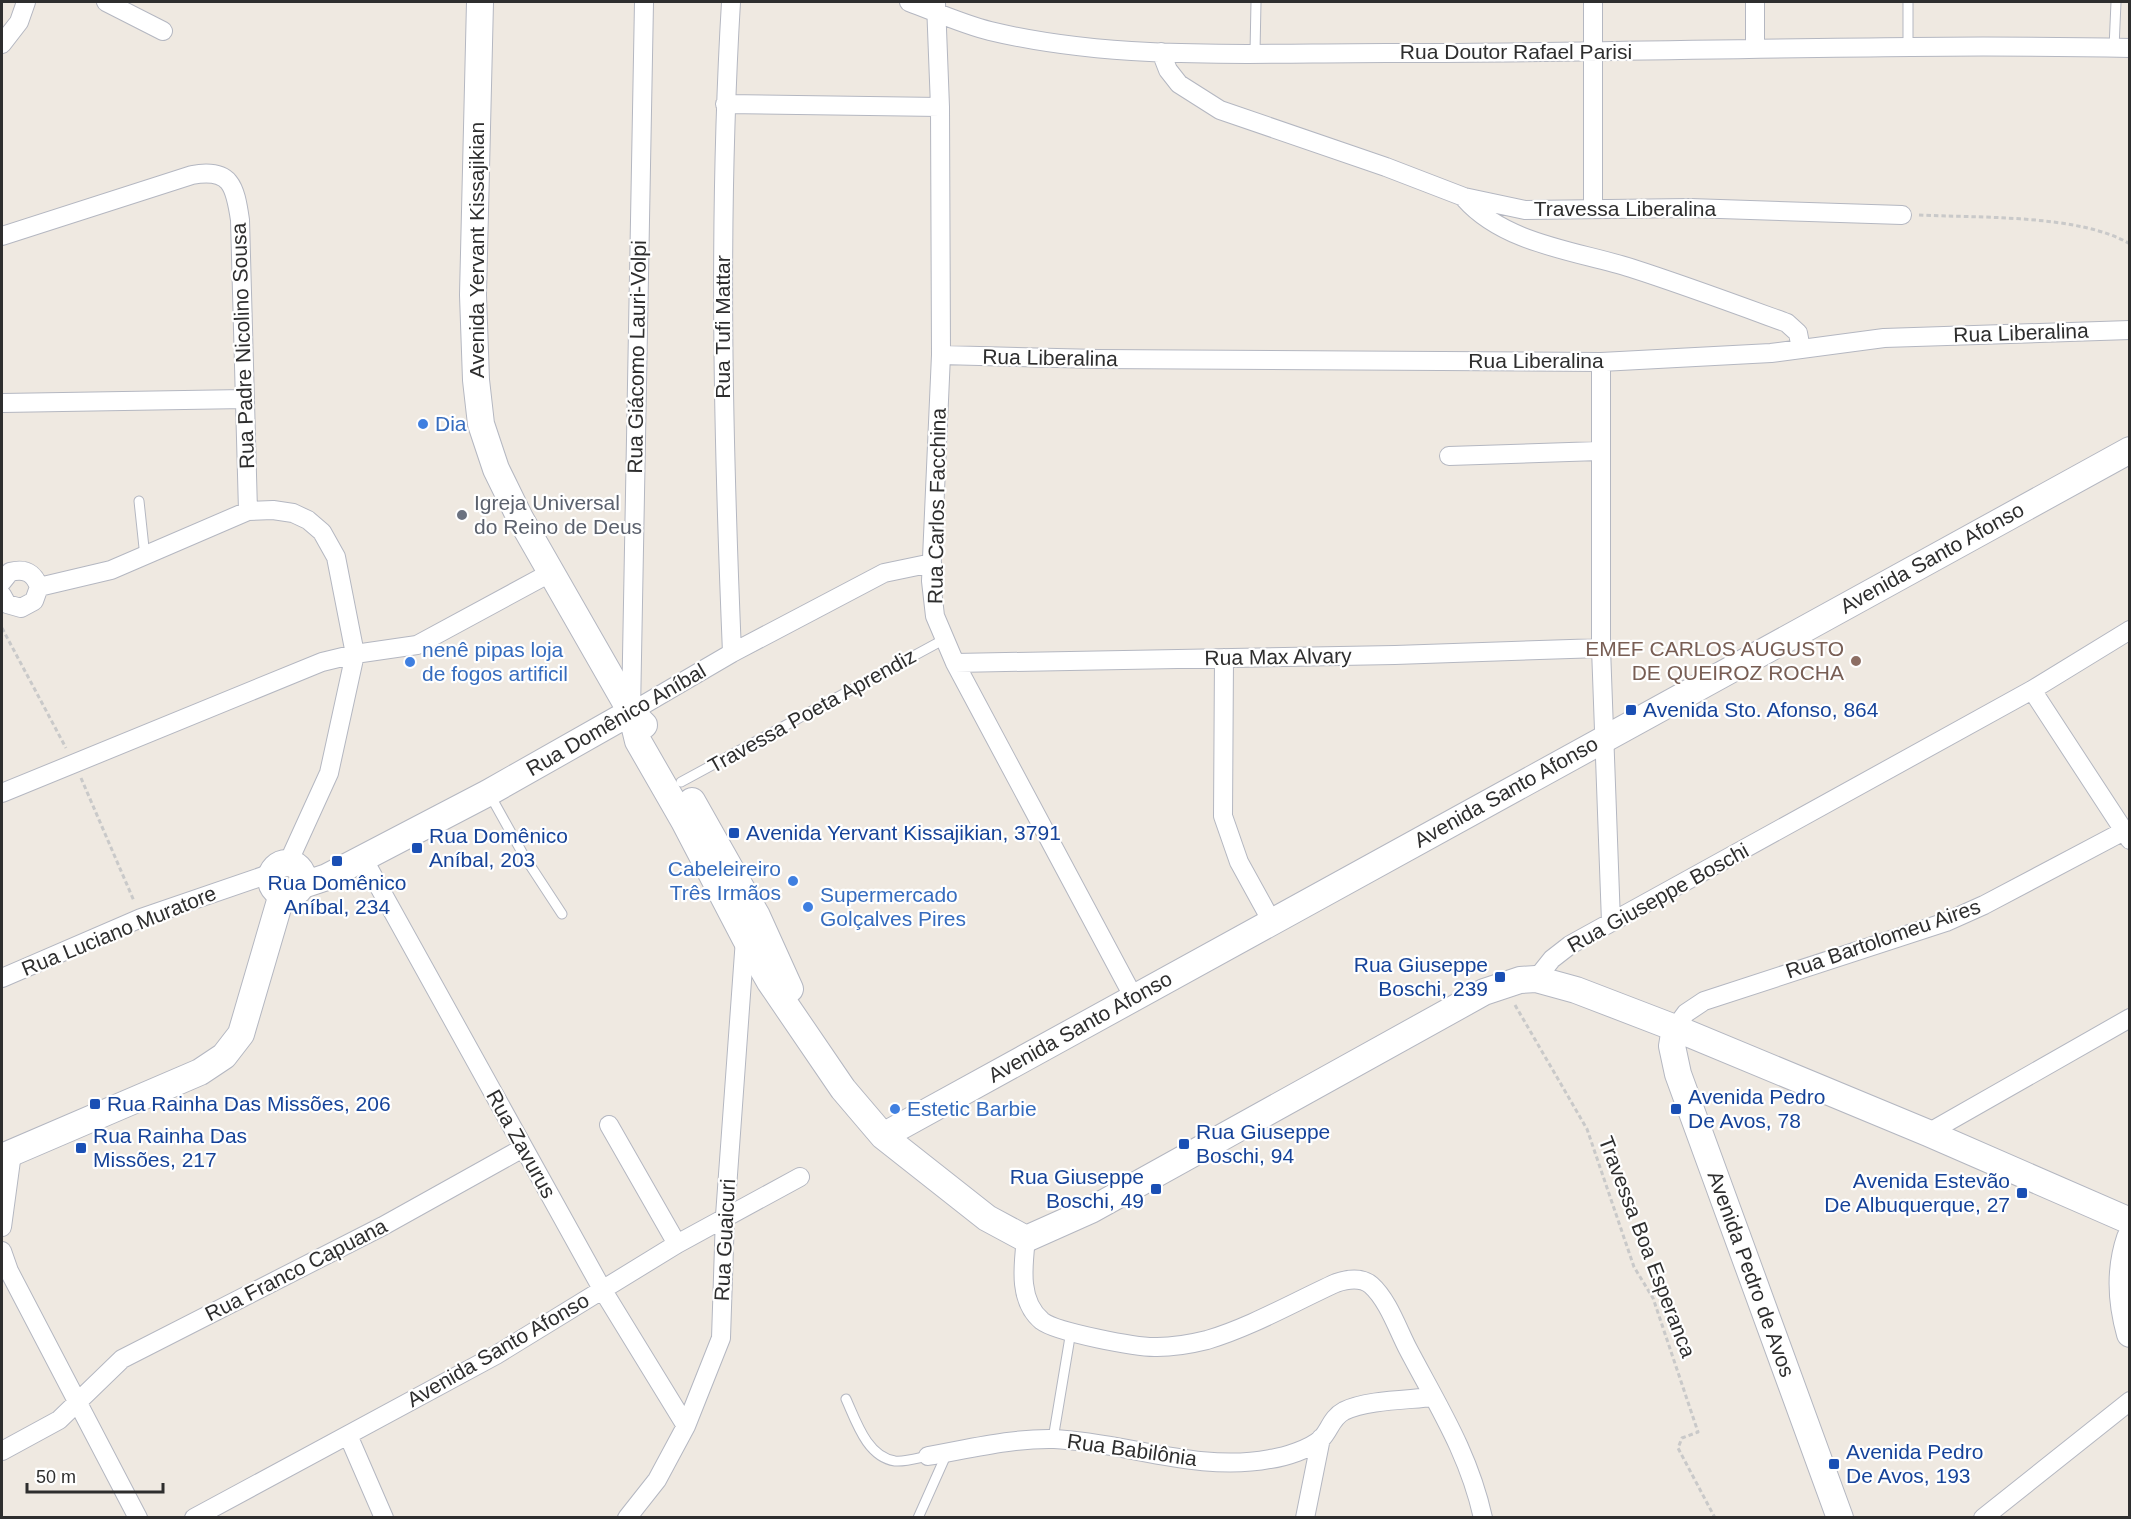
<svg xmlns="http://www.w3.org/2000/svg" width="2131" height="1519" font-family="Helvetica,sans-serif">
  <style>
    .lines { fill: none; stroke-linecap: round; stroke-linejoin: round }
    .lane-casing { stroke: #b4b7c1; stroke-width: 11 }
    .street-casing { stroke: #b4b7c1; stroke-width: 20 }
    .secondary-casing { stroke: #b4b7c1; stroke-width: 28 }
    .path { stroke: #c9c9c9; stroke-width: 3; stroke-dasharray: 4.5 3; stroke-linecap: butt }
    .lane { stroke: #fff; stroke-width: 9 }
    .street { stroke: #fff; stroke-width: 18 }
    .secondary { stroke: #fff; stroke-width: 26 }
    .shop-dot { fill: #3f7fe0; stroke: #fff; stroke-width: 2 }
    .worship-dot { fill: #6b7280; stroke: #fff; stroke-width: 2 }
    .education-dot { fill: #8d6e63; stroke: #fff; stroke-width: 2 }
    .transit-dot { fill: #1a4fb4; stroke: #fff; stroke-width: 2 }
    .labels { text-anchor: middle; stroke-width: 4.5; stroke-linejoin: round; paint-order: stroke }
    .street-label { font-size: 21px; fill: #2e2e2e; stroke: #fff }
    .shop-label { font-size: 21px; fill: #366cbe; stroke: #fff; text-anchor: start }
    .worship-label { font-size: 21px; fill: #5b616d; stroke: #fff; text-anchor: start }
    .education-label { font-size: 21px; fill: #785e54; stroke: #fff; text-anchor: end }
    .transit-label { font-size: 21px; fill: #164399; stroke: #fff; text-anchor: start }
  </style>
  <rect width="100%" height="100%" fill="#efe9e1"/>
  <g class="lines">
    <defs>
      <path id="lane" d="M1908,48v-46
        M2114,48l2,-46
        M1255,52l1,-50
        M139,501l6,56
        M681,782l262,-142
        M490,795l34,61 38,58
        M846,1399c10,22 21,58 49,62 10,1 23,-3 33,-5
        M1053,1439l18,-108
        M918,1518l29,-65"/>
      <path id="street" d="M106,2l57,29
        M731,2c-13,217 -8,434 1,651
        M909,2c27,10 53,22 81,29 133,32 276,21 412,22 242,0 485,-10 728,-5
        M1755,2v46
        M936,3l4,104 1,248 -10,226 4,35 20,47 179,335
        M2,44l17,-22 7,-20
        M1161,52l7,18 11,14 41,26 166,57 78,30 61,13 165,-2 212,7
        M725,104l215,3
        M1465,199c40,45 112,52 166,69 53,17 104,36 156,55l11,10 3,16
        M1593,208v-206
        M2,236l190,-61c39,-7 43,11 48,45l8,291
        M941,355l157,4 503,3 170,-9 113,-15 246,-8
        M1601,362v286l10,274
        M2,403l243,-4
        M1449,456l150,-5
        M2,582l8,-10c15,-4 24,1 29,15l-5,14 -13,7 -14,-4 -5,-9
        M39,587l72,-17 137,-59 25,-1 20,3 15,7 14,12 14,25 19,97 -26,119 -41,90
        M1224,658l-1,158 16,46 33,60
        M955,663l440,-8 206,-7
        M2032,690l98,150
        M631,712l13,-710
        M631,712l101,-59 152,-80 48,-10
        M2,793l320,-131 33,-8 62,-9 133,-72
        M363,858l239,431 84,137
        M2,978l139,-60 131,-45
        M1536,979l16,-20 18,-14 462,-255 98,-60
        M1675,1028l11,-15 18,-12 242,-79 38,-17 140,-74
        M609,1125l68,119
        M1928,1133l202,-115
        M2,1227l10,-74
        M1026,1239c-3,27 -8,62 16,82 14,11 96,27 115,26 16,0 34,-3 50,-7 44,-13 87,-38 129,-57 12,-4 25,-6 35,2 17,15 27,45 37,64 30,57 61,105 75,169
        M2,1251l7,20 129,247
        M348,1435l36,83
        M2,1451l57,-31 63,-61 261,-133 140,-78
        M928,1456c41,-7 84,-18 126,-17 71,3 144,34 216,20 15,-2 40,-10 51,-20 9,-9 10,-21 23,-28 22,-11 63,-11 89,-14
        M194,1518l302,-163 181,-111 123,-67
        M627,1518l30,-38 29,-54 35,-88 4,-122 20,-277
        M1305,1518l16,-80
        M1983,1518l147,-117"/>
      <path id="secondary" d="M480,2l-7,293 3,85 5,44 15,45 24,49 111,194 13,13
        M631,712l7,29 46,80 61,117 25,44 73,107 40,47 104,82 39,21 65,-29 393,-218 36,-12 16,-1 40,11 99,38 253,105 202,88
        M692,801l65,115 33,73
        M271 879a16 16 0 1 1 32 0a16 16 0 1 1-32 0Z
        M303,885l24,-8 161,-84 143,-81
        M1675,1028l-3,18 6,28 162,444
        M883,1136l1247,-686
        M2,1157l198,-85 24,-16 17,-22 41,-140
        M2130,1238c-11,32 -9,64 0,96"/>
    </defs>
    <!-- lane casing -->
    <use href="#lane" class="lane-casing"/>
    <!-- street casing -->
    <use href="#street" class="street-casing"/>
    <!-- secondary casing -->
    <use href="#secondary" class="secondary-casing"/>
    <!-- path -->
    <path class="path" d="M1919,215c58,3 161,-1 211,29
      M2,628l64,120
      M81,778l53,123
      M1515,1005l72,124 47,138 19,31 45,134 -16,6 -4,10 37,70"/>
    <!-- lane -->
    <use href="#lane" class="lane"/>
    <!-- street -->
    <use href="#street" class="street"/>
    <!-- secondary -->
    <use href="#secondary" class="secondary"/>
  </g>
  <!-- markers -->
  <g class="shop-dot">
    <circle cx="423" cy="424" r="6"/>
    <circle cx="410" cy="662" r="6"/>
    <circle cx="793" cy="881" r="6"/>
    <circle cx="808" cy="907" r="6"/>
    <circle cx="895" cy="1109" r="6"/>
  </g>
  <circle class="worship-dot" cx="462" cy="515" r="6"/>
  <circle class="education-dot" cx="1856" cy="661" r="6"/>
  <g class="transit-dot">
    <rect x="1625" y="704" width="12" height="12" rx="3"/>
    <rect x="728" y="827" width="12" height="12" rx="3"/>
    <rect x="411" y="842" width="12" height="12" rx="3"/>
    <rect x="331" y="855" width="12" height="12" rx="3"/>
    <rect x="1494" y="971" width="12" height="12" rx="3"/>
    <rect x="89" y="1098" width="12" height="12" rx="3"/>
    <rect x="1670" y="1103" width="12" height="12" rx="3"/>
    <rect x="1178" y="1138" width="12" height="12" rx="3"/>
    <rect x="75" y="1142" width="12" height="12" rx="3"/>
    <rect x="1150" y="1183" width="12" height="12" rx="3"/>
    <rect x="2016" y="1187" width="12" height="12" rx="3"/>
    <rect x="1828" y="1458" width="12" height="12" rx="3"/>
  </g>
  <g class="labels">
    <!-- street labels -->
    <g class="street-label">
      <text x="1516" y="59">Rua Doutor Rafael Parisi</text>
      <text x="1625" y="216">Travessa Liberalina</text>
      <text transform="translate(477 250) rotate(-90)" y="7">Avenida Yervant Kissajikian</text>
      <text transform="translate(723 327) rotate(-90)" y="7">Rua Tufi Mattar</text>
      <text transform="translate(2021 333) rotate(-2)" y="7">Rua Liberalina</text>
      <text transform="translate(243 346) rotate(-92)" y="7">Rua Padre Nicolino Sousa</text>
      <text transform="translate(637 357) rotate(-89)" y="7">Rua Giácomo Lauri-Volpi</text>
      <text transform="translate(1050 358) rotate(1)" y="7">Rua Liberalina</text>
      <text x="1536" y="368">Rua Liberalina</text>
      <text transform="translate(937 506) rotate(-89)" y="7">Rua Carlos Facchina</text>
      <text transform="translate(1932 558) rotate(-29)" y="7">Avenida Santo Afonso</text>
      <text transform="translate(1278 657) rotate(-1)" y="7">Rua Max Alvary</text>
      <text transform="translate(812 711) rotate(-29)" y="7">Travessa Poeta Aprendiz</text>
      <text transform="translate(616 720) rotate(-30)" y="7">Rua Domênico Aníbal</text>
      <text transform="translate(1506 792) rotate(-29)" y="7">Avenida Santo Afonso</text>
      <text transform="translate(1658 898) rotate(-29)" y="7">Rua Giuseppe Boschi</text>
      <text transform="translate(119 931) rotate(-22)" y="7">Rua Luciano Muratore</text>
      <text transform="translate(1883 939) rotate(-19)" y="7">Rua Bartolomeu Aires</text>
      <text transform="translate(1080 1027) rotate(-29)" y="7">Avenida Santo Afonso</text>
      <text transform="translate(521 1144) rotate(61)" y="7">Rua Zavurus</text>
      <text transform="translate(725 1240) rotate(-87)" y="7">Rua Guaicuri</text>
      <text transform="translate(1647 1247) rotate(69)" y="7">Travessa Boa Esperanca</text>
      <text transform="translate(296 1270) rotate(-27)" y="7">Rua Franco Capuana</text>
      <text transform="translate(1751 1274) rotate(70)" y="7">Avenida Pedro de Avos</text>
      <text transform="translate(498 1350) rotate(-30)" y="7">Avenida Santo Afonso</text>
      <text transform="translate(1132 1450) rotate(8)" y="7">Rua Babilônia</text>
    </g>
    <!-- shop labels -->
    <g class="shop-label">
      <text x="435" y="431">Dia</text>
      <text x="422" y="657">nenê pipas loja<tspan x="422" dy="24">de fogos artificil</tspan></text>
      <text x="781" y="876" text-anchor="end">Cabeleireiro<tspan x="781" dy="24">Três Irmãos</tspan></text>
      <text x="820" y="902">Supermercado<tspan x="820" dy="24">Golçalves Pires</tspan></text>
      <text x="907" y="1116">Estetic Barbie</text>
    </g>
    <!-- worship labels -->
    <g class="worship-label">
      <text x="474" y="510">Igreja Universal<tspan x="474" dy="24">do Reino de Deus</tspan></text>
    </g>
    <!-- education labels -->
    <g class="education-label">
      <text x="1844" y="656">EMEF CARLOS AUGUSTO<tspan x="1844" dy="24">DE QUEIROZ ROCHA</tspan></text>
    </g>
    <!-- transit labels -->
    <g class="transit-label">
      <text x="1643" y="717">Avenida Sto. Afonso, 864</text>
      <text x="746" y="840">Avenida Yervant Kissajikian, 3791</text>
      <text x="429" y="843">Rua Domênico<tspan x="429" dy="24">Aníbal, 203</tspan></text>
      <text x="337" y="890" text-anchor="middle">Rua Domênico<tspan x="337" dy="24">Aníbal, 234</tspan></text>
      <text x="1488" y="972" text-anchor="end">Rua Giuseppe<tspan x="1488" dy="24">Boschi, 239</tspan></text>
      <text x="1688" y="1104">Avenida Pedro<tspan x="1688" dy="24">De Avos, 78</tspan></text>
      <text x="107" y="1111">Rua Rainha Das Missões, 206</text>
      <text x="1196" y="1139">Rua Giuseppe<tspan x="1196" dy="24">Boschi, 94</tspan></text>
      <text x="93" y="1143">Rua Rainha Das<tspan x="93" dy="24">Missões, 217</tspan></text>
      <text x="1144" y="1184" text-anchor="end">Rua Giuseppe<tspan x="1144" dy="24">Boschi, 49</tspan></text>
      <text x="2010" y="1188" text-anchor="end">Avenida Estevão<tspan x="2010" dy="24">De Albuquerque, 27</tspan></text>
      <text x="1846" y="1459">Avenida Pedro<tspan x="1846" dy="24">De Avos, 193</tspan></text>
    </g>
  </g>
  <!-- border -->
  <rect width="2131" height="1519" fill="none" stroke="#2e2e2e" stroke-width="6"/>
  <!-- scale -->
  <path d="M27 1483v9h136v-9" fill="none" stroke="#2e2e2e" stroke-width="3"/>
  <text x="36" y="1483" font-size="18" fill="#2e2e2e" stroke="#ffffff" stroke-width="4.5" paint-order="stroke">50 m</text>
</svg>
